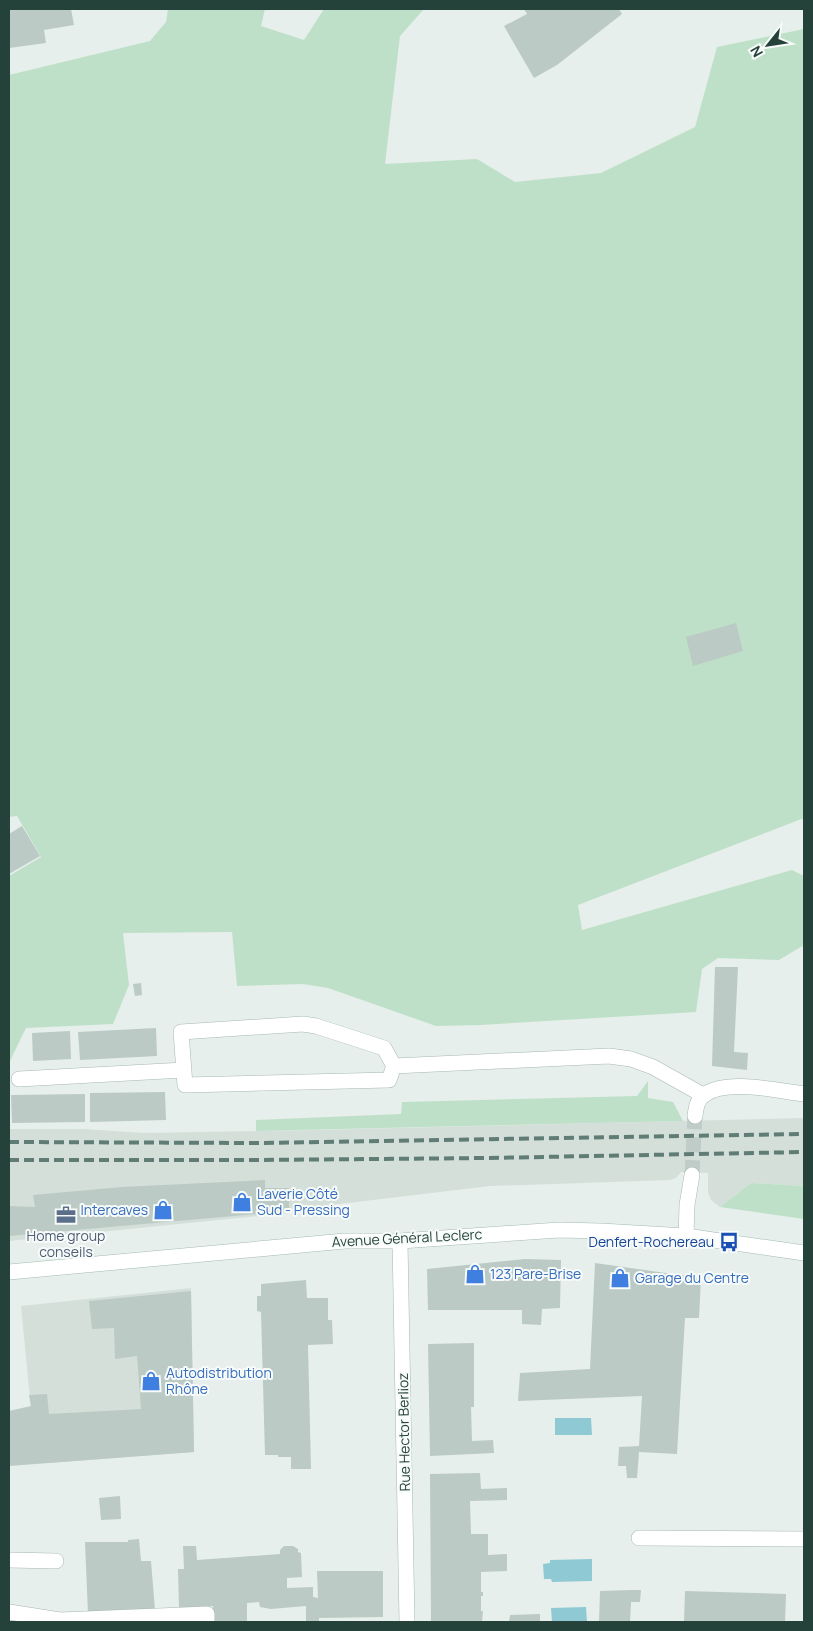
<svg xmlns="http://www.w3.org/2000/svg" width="813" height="1631" font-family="Manrope,sans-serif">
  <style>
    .built { fill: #d4dfda }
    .green { fill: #bfe0c8 }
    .water { fill: #8ec9d4 }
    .building { fill: #bbcac4 }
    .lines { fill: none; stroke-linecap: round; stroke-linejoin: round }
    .minor-tunnel { stroke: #bfccc8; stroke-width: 15; stroke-dasharray: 15 8; stroke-linecap: butt }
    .service-casing { stroke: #a8b8b2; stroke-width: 16 }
    .minor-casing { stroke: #a8b8b2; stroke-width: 16 }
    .secondary-casing { stroke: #a4bbb3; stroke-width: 16 }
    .service { stroke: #fff; stroke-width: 15 }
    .minor { stroke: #fff; stroke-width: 15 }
    .secondary { stroke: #fff; stroke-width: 15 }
    .rail { stroke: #5f7d75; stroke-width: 4; stroke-dasharray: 10 5; stroke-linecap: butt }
    .labels { text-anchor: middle; stroke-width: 4; stroke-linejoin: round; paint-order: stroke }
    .shop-label { font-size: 14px; fill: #366cbe; stroke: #f7fbf9; text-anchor: start }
    .service-label { font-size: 14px; fill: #4e5e75; stroke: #f7fbf9 }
    .street-label { font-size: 14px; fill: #24423a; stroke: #f7fbf9 }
    .transit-label { font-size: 14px; fill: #164399; stroke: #f7fbf9; text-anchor: end }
  </style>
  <rect width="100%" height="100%" fill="#e6efeb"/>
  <!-- built -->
  <path class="built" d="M804,1118v68l-53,-3 -31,24 -9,-7 -3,-8v-19l-27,-1 -5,6 -6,2 -180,6 -201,24v3l-280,28v-112h75l61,4 170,-3z
    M191,1288l3,164 -145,11 -1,-12 -15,-22 -12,-123z"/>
  <!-- green -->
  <path class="green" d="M168,9h97l-4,17 43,14 20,-31h100l-24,27 -15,128 92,-5 38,23 86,-9 94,-46 22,-80 87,-18v789l-226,87 4,25 210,-60 12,6v69l-25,15 -61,-2 -16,11 -6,43 -215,13 -45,1 -108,-38 -25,-4 -66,2 -5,-54 -109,1 6,52 -16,39 -87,4 -17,35v-187l32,-19 -24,-41 -8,1v-742l141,-34 16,-19z
    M648,1081v17l25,4 10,19 -427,10v-11l145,-6 1,-12 235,-6z
    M751,1183l53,3v33l-84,-12z"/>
  <!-- water -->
  <path class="water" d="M555,1418h36l1,17h-37z
    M592,1559v22l-40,1 -1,-3h-7l-1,-15 7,-1v-3z
    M586,1607l1,15h-35l-1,-14z"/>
  <!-- building -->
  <path class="building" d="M9,9h62l3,16 -30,5 2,13 -37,5z
    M524,9h95l3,5 -65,51 -23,13 -30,-52 23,-12z
    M736,623l7,28 -50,15 -7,-29z
    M22,826l18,30 -31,18v-40z
    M715,967h23l-4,85 14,1 -1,17 -35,-4z
    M141,983l1,12 -7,1 -2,-12z
    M156,1028l1,28 -77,4 -2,-28z
    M70,1031l1,28 -38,2 -1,-28z
    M165,1092l1,28 -76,2v-29z
    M85,1094v28l-73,1 -1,-28z
    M265,1180v8h24v23l-280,25v-30l26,1 -2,-12 89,-8z
    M525,1259l36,1 -1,48 -18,1 -1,16 -19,-1v-14h-94l-1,-41z
    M595,1263l106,15 -2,40h-14l-8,136 -38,-2 -2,26h-10l-1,-12h-8l1,-19 20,-1 3,-50 -124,5 2,-28 70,-4z
    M306,1280l1,18h21v22h4l1,24 -25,1 3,124h-20v-12h-13v-2h-13l-4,-143 -4,-1v-15h4v-12z
    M191,1291l3,161 -185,14v-55l22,-5 -2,-11 18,-1 2,20 92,-5 -4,-53 -22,3 -1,-31 -22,1 -3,-28z
    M474,1343v64h-3l1,34 21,-1 1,13 -64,3 -2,-112z
    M480,1473l1,16 26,-1v12l-37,1 1,33h17v21l19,-1v17l-26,1v20h2v4h-2v15h2l-1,11h-51l-1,-148z
    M120,1496l1,23 -20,1 -2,-22z
    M139,1539l2,22h10l4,49 -67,4 -3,-72h43v-2z
    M183,1546h13l1,14 83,-6v-4l4,-4h9l5,3v3l3,1 1,24 -15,1v10l26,-1v10l5,1 -1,-27h66v46l-64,1v4h-13v-16l-35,3 -11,-2 -1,-5 -12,1v19h-34v-16l-34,2 -1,-39h6z
    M632,1590h9l-1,12h-9l-1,20h-31l1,-31z
    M685,1591l101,3 -1,28h-101z
    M540,1614v8h-31l1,-7z"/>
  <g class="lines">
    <!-- minor-tunnel -->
    <path class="minor-tunnel" d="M692,1175l3,-59"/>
    <defs>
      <path id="service" d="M303,1024l13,2 68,22 10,18 -5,14 -204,5 -4,-53z
        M394,1066l215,-10 22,3 22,8 50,28
        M19,1079l165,-9
        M639,1538l165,1
        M9,1560l47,1
        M9,1612l51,8 147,-6v8"/>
      <path id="minor" d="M695,1116c1,-8 2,-16 9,-21 22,-17 74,-4 100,-1
        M686,1236l1,-31 5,-30
        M400,1241l7,381"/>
      <path id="secondary" d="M9,1272l336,-31h55l159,-11 42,1 85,5 118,17"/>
    </defs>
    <!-- service casing -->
    <use href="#service" class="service-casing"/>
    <!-- minor casing -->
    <use href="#minor" class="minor-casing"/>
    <!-- secondary casing -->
    <use href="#secondary" class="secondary-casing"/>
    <!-- service -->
    <use href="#service" class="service"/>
    <!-- minor -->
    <use href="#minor" class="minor"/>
    <!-- secondary -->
    <use href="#secondary" class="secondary"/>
    <!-- rail -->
    <path class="rail" d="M9,1142l248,1 547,-9
      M9,1160h250l229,-2 316,-6"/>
  </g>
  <!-- icons -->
  <defs>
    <symbol id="shop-bare" viewBox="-9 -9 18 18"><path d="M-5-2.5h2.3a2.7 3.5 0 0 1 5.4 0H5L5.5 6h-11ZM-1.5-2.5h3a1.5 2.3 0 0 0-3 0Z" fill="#3f7fe0" stroke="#f7fbf9" stroke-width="2.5" paint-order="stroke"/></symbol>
    <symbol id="office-bare" viewBox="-9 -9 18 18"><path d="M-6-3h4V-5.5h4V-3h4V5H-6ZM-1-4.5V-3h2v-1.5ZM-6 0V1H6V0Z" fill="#5c6f8a" stroke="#f7fbf9" stroke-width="2.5" paint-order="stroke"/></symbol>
    <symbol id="bus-bare" viewBox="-9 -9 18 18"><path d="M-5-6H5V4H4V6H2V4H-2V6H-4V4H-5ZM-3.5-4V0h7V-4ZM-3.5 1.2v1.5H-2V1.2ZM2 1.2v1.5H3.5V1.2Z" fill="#1a4fb4" stroke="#f7fbf9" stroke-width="2.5" paint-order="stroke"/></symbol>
  </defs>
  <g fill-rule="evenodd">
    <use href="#shop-bare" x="228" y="1188" width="28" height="28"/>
    <use href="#shop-bare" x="149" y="1196" width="28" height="28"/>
    <use href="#office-bare" x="52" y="1201" width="28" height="28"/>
    <use href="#bus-bare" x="715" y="1228" width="28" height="28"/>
    <use href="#shop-bare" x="461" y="1260" width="28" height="28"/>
    <use href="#shop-bare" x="606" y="1264" width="28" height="28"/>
    <use href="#shop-bare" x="137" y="1367" width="28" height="28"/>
  </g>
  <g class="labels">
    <!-- shop labels -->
    <g class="shop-label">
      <text x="257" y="1199">Laverie Côté<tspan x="257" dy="16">Sud - Pressing</tspan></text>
      <text x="148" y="1215" text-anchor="end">Intercaves</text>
      <text x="490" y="1279">123 Pare-Brise</text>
      <text x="635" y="1283">Garage du Centre</text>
      <text x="166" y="1378">Autodistribution<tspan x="166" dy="16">Rhône</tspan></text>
    </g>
    <!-- service labels -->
    <g class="service-label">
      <text x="66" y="1241">Home group<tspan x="66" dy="16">conseils</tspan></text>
    </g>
    <!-- street labels -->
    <g class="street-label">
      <text transform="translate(407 1238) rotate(-3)" y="5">Avenue Général Leclerc</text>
      <text transform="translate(404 1432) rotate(-91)" y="5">Rue Hector Berlioz</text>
    </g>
    <!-- transit labels -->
    <g class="transit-label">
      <text x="714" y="1247">Denfert-Rochereau</text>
    </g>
  </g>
  <!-- border -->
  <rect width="813" height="1631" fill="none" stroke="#24423a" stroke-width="20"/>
  <!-- north arrow -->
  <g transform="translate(768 45) rotate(240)" stroke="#f7fbf9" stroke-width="4" paint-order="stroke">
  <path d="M0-4L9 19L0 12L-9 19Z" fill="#24423a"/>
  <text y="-8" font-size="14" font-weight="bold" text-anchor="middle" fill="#24423a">N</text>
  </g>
</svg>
